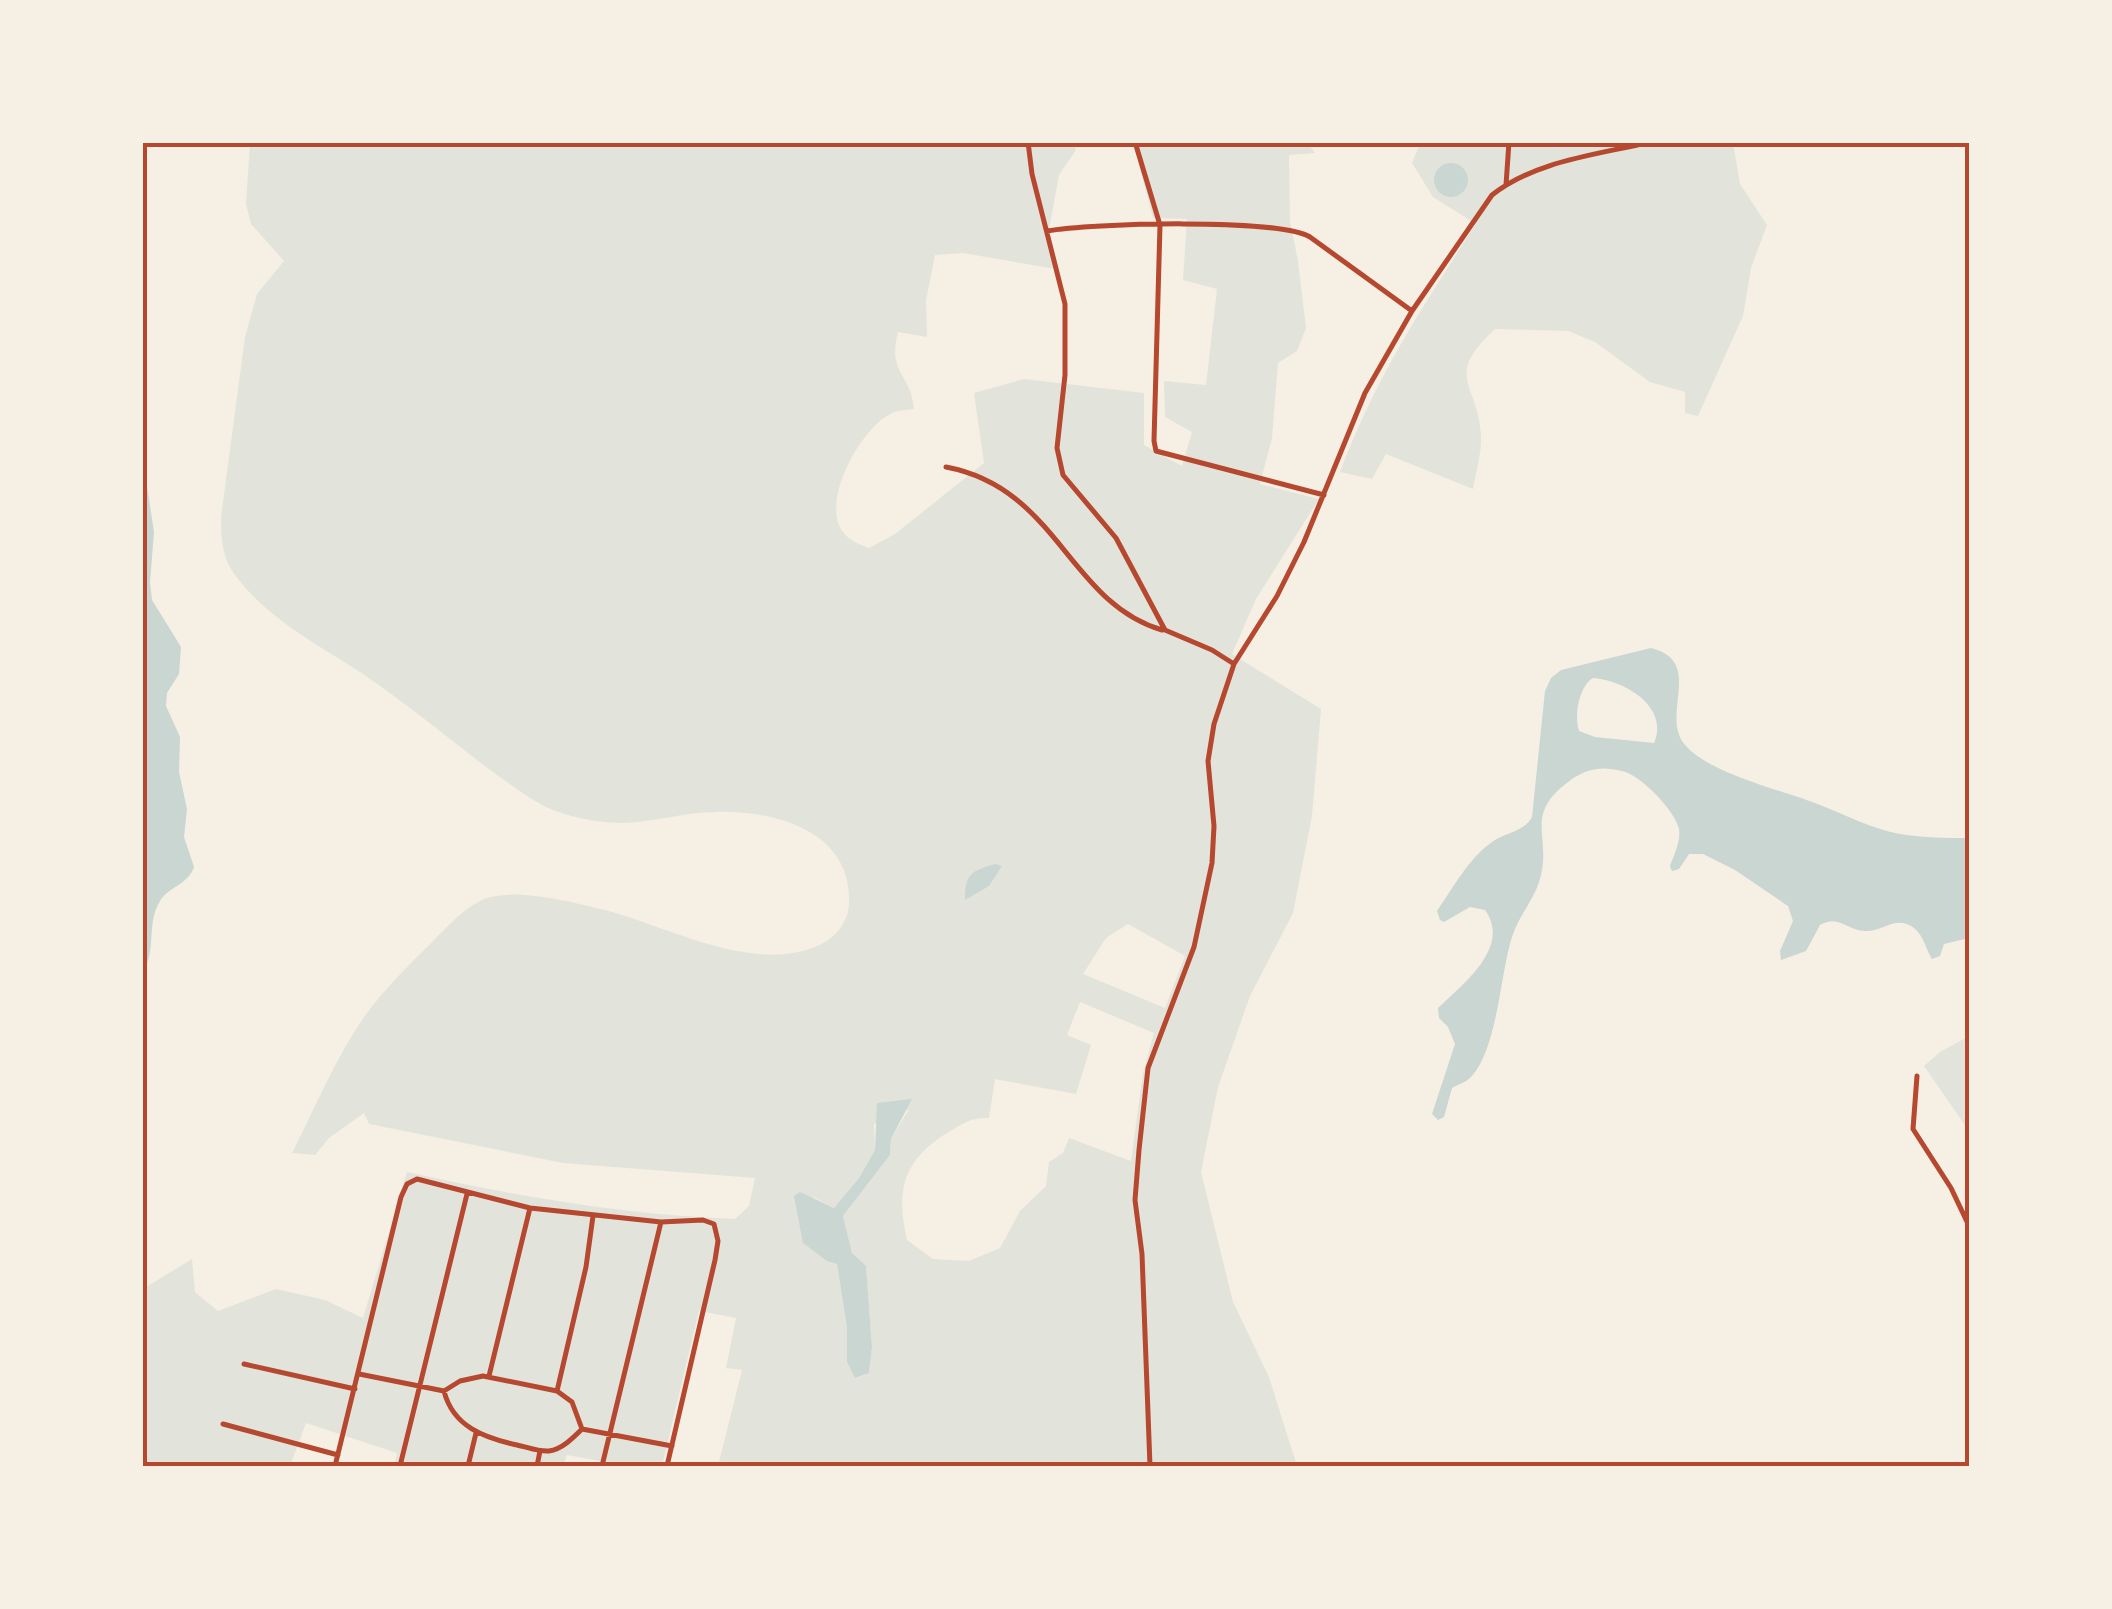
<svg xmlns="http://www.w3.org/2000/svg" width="2112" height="1609" font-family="Karla,sans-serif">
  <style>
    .green { fill: #e2e4dc; fill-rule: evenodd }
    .water { fill: #c9d6d2; fill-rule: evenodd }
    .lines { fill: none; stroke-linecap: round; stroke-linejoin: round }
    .minor { stroke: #b5482f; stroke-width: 5 }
    .neatline { fill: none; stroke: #b5482f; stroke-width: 4 }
  </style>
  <rect width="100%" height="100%" fill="#f6efe4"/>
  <!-- green -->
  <path class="green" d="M250,143h823l3,7 -17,25 -12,66 8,28 -92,-16 -28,2 -9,46 1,36 -29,-5c-11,42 13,41 16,77 -7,1 -18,1 -24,5 -29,16 -64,78 -51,111 6,14 17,18 30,23l26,-14 89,-71 -10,-70 50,-14 120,14v52l38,21 10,-34 -27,-15 -1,-36 42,4 11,-96 -34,-9 4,-61 -34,-1 -20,-75h175l7,10 -26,2 1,66 8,40 8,67 -9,23 -19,12 -6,75 -12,46 59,15 -63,100 -24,55 89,55 -9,107 -19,97 -43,83 -32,91 -17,85 32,130 36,75 28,89h-579l24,-96 -16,-2 10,-50 -37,-7 -37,155h-36l-59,-11 -4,11h-169l3,-13 -91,-30 -16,43h-147v-177l49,-30 3,33 23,19 58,-22 49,11 38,18 44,-146c109,24 216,43 328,47l14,-13 6,-28 -192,-15 -194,-39 -5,-11 -35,25 -14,17 -23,-2c23,-45 43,-94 72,-136 21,-29 47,-54 72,-79 15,-15 34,-36 55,-41 31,-8 84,6 114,13 65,17 157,69 222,31 12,-8 22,-23 22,-38 3,-72 -74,-93 -134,-91 -30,0 -60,10 -91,11 -23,0 -47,-4 -68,-12 -22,-8 -40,-23 -59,-36 -37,-27 -72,-57 -110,-84 -50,-38 -114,-64 -152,-116 -13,-18 -14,-36 -14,-58l24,-180 12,-43 27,-33 -33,-37 -5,-20zM1128,924l57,32 -20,52 -82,-34 23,-36zM1080,1002l74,31 -11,40 -12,88 -62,-23 -6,15 -14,9 -3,24 -26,25 -20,37 -31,13 -36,-2 -26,-19c-11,-48 -5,-79 40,-107 15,-9 24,-16 42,-15l6,-39 81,15 15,-49 -24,-10zM909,1109l-18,30 -1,16 -47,61 9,37 14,14 6,80 -3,26 -13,5 -9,-16v-34l-10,-64 -24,-67 21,11 25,-30 16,-28 -1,-26z
    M1416,143h317l7,41 27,41 -16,43 -8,48 -45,100 -13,-3v-21l-35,-10 -55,-40 -27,-11 -73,-2c-52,48 -17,54 -14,106 1,17 -5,37 -8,54l-87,-35 -14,25 -32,-7c35,-93 82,-165 136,-248l-43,-27 -21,-34 7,-17z
    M1969,1036v95l-45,-65 16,-14z"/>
  <!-- water -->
  <path class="water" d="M1434 180a17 17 0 1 1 34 0a17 17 0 1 1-34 0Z
    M143,460l11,72 -4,50 2,18 29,47 -2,27 -12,19 -1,13 14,31 -1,35 8,37 -3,28 10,30c-6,18 -25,19 -34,34 -14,23 -3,47 -17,71z
    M1651,648c55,14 7,68 35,98 26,29 97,44 134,59 26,10 52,24 80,29 23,4 47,4 69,4v100l-25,6 -4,12 -8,3c-7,-11 -8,-25 -21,-33 -17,-10 -29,6 -46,5 -18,-1 -27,-17 -45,-6l-14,26 -25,9 -1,-9 13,-30 -5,-15 -53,-36 -32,-16h-14l-10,15 -7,2 -2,-5c4,-11 11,-25 9,-37 -3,-17 -39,-55 -57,-58 -19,-5 -34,-3 -50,8 -52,37 -18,57 -33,103 -6,19 -21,35 -27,55 -12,37 -14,109 -40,139 -5,6 -13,8 -20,12l-8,29 -6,3 -6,-6 23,-70 -7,-17 -9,-9 -1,-10c24,-23 74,-61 47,-98l-15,-3 -26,15 -4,-2 -3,-9c16,-23 32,-53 55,-69 14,-10 32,-10 40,-25l13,-126 6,-13 10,-8zM1593,678c30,2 77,28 61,65l-59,-6 -16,-6c-5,-15 0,-45 14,-53z
    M995,864l7,2 -13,20 -24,14c0,-26 6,-29 30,-36z
    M912,1099l-21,40 -1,16 -47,61 9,37 14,13 6,81 -3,26 -14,5 -8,-16v-34l-10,-64 -10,-3 -24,-18 -9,-47 6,-4 34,16 25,-30 16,-28 2,-47z"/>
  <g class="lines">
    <!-- minor -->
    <path class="minor" d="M1028,142l4,32 33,130v71l-8,73 6,27 53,63 49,92 47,20 22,14
      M1135,142l25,83 -6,216 2,10 168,44
      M1506,185l3,-43
      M1047,231c42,-8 232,-13 263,6l102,74
      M946,467c112,21 122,135 216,163
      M1917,1076l-4,53 38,59 19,40
      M244,1364l111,25
      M359,1374l85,17 16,-10 23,-5 74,15 15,11 10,27 90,17
      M489,1376l41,-168
      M444,1391c9,36 41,47 73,54 10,2 22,7 32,6 13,-2 24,-13 33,-22
      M557,1391l29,-124 7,-51
      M223,1424l115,31
      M335,1466l66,-269 6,-13 10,-5 113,29 131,14 42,-2 11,4 4,17 -3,19 -48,206
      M400,1466l67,-272
      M468,1466l8,-33
      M537,1466l3,-15
      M602,1466l59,-244
      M1150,1466l-8,-212 -7,-54 4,-50 9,-82 46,-121 18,-84 2,-37 -6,-65 6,-37 20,-60 43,-68 27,-54 61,-149 47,-82 80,-116c45,-35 105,-40 158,-53"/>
  </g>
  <!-- border -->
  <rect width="2112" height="1609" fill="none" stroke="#f6efe4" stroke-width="290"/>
  <rect x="145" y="145" width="1822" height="1319" class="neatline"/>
</svg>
